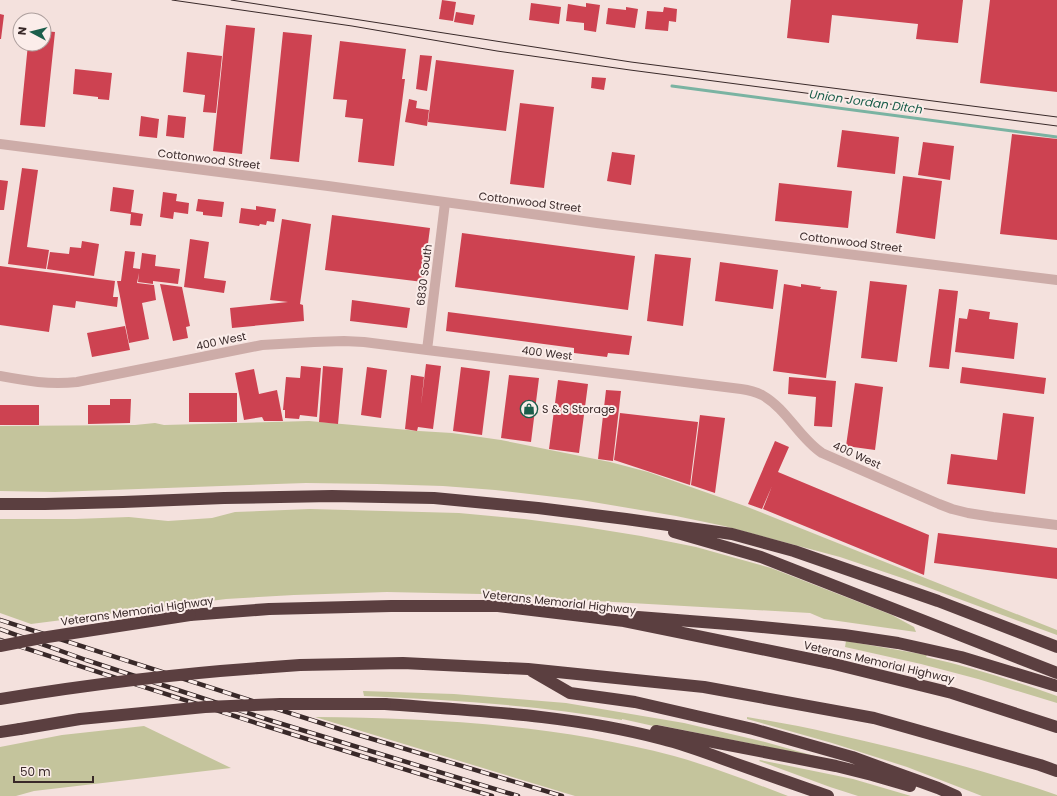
<svg xmlns="http://www.w3.org/2000/svg" width="1057" height="796" font-family="Poppins,sans-serif">
  <style>
    .green { fill: #c4c49c }
    .lines { fill: none; stroke-linecap: round; stroke-linejoin: round }
    .stream { stroke: #7ab3a2; stroke-width: 3 }
    .building { fill: #cd4251 }
    .minor { stroke: #cdaca8; stroke-width: 10 }
    .highway { stroke: #5b3f40; stroke-width: 12 }
    .tram { stroke: #392929; stroke-width: 1 }
    .rail-casing { stroke: #392929; stroke-width: 4.5 }
    .rail { stroke: #fbedea; stroke-width: 3; stroke-dasharray: 9; stroke-linecap: butt }
    .highway-bridge { stroke: #5b3f40; stroke-width: 12 }
    .labels { text-anchor: middle; stroke-width: 4; stroke-linejoin: round; paint-order: stroke }
    .street-label { font-size: 11px; fill: #392929; stroke: #fbedea }
    .poi-label { font-size: 11px; fill: #392929; stroke: #fbedea; text-anchor: start }
    .water-label { font-size: 12px; font-style: italic; fill: #1b5e4b; stroke: #fbedea }
  </style>
  <rect width="100%" height="100%" fill="#f4e1dd"/>
  <!-- green -->
  <path class="green" d="M309,421l110,10 33,2 49,7 109,22 38,10 97,34 175,70 137,54v5l-152,-56 -65,-22 -116,-31 -48,-10 -95,-16 -86,-10 -52,-4 -66,-2 -71,-1 -251,9 -55,-1v-65l135,-1 20,-2 9,2z
    M310,509l112,3 37,1 65,6 55,7 62,10 55,11 75,21 121,47 22,12 2,5 -92,-13 -14,-6 -197,-11 -132,-8 -94,-2 -93,3 -68,4 -195,25 -31,-11v-94h75l54,-2 39,4 44,-3 23,-6z
    M846,641l81,14 -1,2c45,10 88,24 131,39v7l-79,-24 -57,-15 -76,-17z
    M363,691l91,3 112,9 118,20 81,19 57,16 -164,-33v2l-36,-8v1c-85,-15 -172,-20 -258,-24z
    M315,717c120,1 243,8 359,39 39,11 77,26 114,40h-213z
    M747,717c29,5 58,10 87,17 75,17 150,36 223,61v1h-75l-75,-29 -75,-24 -85,-24z
    M144,726l87,42 -197,23 -18,5h-16v-49l62,-12z
    M760,760l93,19 58,17h-53l-28,-9 -71,-26z"/>
  <g class="lines">
    <!-- stream -->
    <path class="stream" d="M672,86l385,51"/>
  </g>
  <!-- building -->
  <path class="building" d="M442,0l14,2 -3,19 -14,-2z
    M791,0h172l-5,43 -42,-4 2,-15 -86,-9 -3,28 -42,-5z
    M990,0h67v92l-77,-9z
    M531,3l30,4 -2,17 -30,-4z
    M586,3l14,2 -4,27 -12,-2v-7l-18,-2 2,-17 18,3z
    M626,7l12,2 -3,19 -29,-4 2,-16 18,2z
    M664,7l13,2 -1,13 -7,-1 -1,10 -23,-2 2,-18 16,1z
    M456,12l19,3 -2,10 -19,-3z
    M0,14l4,1 -3,24h-1z
    M226,25l29,3 -13,126 -29,-3z
    M44,31l11,1 -10,95 -25,-2 8,-81h16z
    M283,32l29,3 -13,127 -29,-3z
    M340,41l66,8 -4,30h3l-11,87 -36,-4 5,-43 -18,-2 2,-17 -14,-1z
    M187,52l35,4 -6,57 -13,-1 2,-17 -22,-3z
    M420,55l12,1 -5,35 -11,-2z
    M436,60l78,10 -8,61 -78,-9z
    M75,69l37,4 -3,27 -11,-1v-2l-25,-3z
    M592,77l14,1 -2,12 -13,-2z
    M409,99l8,2 -1,7 13,2 -2,16 -22,-4z
    M520,103l34,4 -10,81 -34,-4z
    M168,115l18,2 -2,21 -18,-2z
    M141,116l18,3 -2,19 -18,-2z
    M842,130l57,7 -4,37 -58,-7z
    M1012,134l45,5v101l-57,-6z
    M923,142l31,4 -4,34 -32,-5z
    M612,152l23,3 -4,30 -24,-4z
    M22,168l16,2 -11,77 22,3 -3,19 -38,-5z
    M903,176l39,5 -7,58 -39,-6z
    M0,180l8,1 -4,29h-4z
    M779,183l73,8 -4,37 -73,-7z
    M113,187l21,3 -3,22 12,2 -2,12 -11,-1 1,-11 -21,-3z
    M163,192l14,2 -1,7 13,2 -1,11 -14,-2 -1,7 -13,-2z
    M198,199l26,3 -2,15 -19,-2v-3l-7,-1z
    M256,206l20,3 -2,13 -7,-1 -1,4 -6,-1 -1,2 -20,-3 2,-15 15,2z
    M332,215l98,13 -7,54 -98,-12z
    M282,219l29,5 -11,80 3,1 1,16 -72,7 -2,-20 58,-6 -18,-2z
    M462,233l173,23 -7,54 -173,-23z
    M190,239l19,3 -5,36 22,3 -2,12 -40,-6z
    M82,241l17,3 -5,32 -47,-7 3,-17 19,2 1,-7 11,1z
    M125,251l10,1 -2,16 7,1 2,-16 14,2 -1,11 25,3 -2,15 -25,-3v3l-15,-2 1,-9 -2,10 17,2 2,15 -14,3 7,36 -20,4 -12,-62h4z
    M655,254l36,4 -8,68 -36,-5z
    M720,262l58,8 -5,39 -58,-8z
    M0,266l115,15 -2,16h5l-1,10 -41,-6 -1,7 -22,-3 -4,27 -49,-7z
    M870,281l37,4 -10,77 -36,-4z
    M160,284l22,3 8,39 -4,1 2,11 -15,3z
    M784,284l17,3v-3l20,3 -1,2 17,2 -11,87 -53,-7z
    M939,289l19,2 -9,78 -20,-2z
    M352,300l58,8 -3,20 -57,-7z
    M969,309l21,3 -1,7 29,4 -4,36 -59,-7 4,-34 8,1z
    M448,312l184,24 -3,19 -21,-2 -1,4 -33,-4v-5l-128,-17z
    M125,326l5,24 -38,7 -5,-24z
    M426,364l15,2 -8,63 -15,-2 -1,4 -12,-2 6,-54 13,2 -3,28z
    M301,366l20,2 -4,49 -17,-2 -1,4 -14,-1v-8h-2l3,-33 14,1z
    M323,366l20,2 -5,56 -19,-2z
    M367,367l20,3 -6,48 -20,-3z
    M461,367l29,4 -8,64 -29,-4z
    M962,367l84,11 -2,16 -84,-11z
    M254,369l5,25 18,-4 6,31h-19l-2,-4 -18,3 -9,-47z
    M509,375l30,3 -8,64 -30,-4z
    M789,377l47,4 -4,46 -18,-1 2,-29 -28,-3z
    M558,380l30,4 -9,69 -30,-4z
    M855,383l28,4 -8,63 -29,-4z
    M606,390l15,1 -8,70 -15,-2z
    M189,393h48v29h-48z
    M110,399h21l-1,24 -42,1v-19h22z
    M0,405h39v20h-39z
    M620,413l78,9 -8,63 -76,-25z
    M1003,413l31,4 -9,77 -78,-10 4,-30 46,6z
    M700,415l25,3 -10,75 -24,-8z
    M775,441l14,6 -11,25 151,63 -5,40 -161,-66 9,-23 -10,23 -14,-5z
    M938,533l119,15v31l-123,-16z"/>
  <g class="lines">
    <!-- minor -->
    <path class="minor" d="M0,144l328,42 269,37 460,57
      M427,350l18,-147
      M0,376c27,5 49,9 77,6l185,-37 52,-3 30,-1 20,1 63,8 314,39c7,1 15,3 21,6 25,14 37,43 60,58l117,51 13,5 16,4 25,4 64,8"/>
    <!-- highway -->
    <path class="highway" d="M0,504h45l78,-2 101,-4 108,-2 102,2 104,10 88,11 106,15 62,17 144,50 119,46
      M674,532l87,25 296,116
      M190,615l79,-6 122,-3h107l126,15 206,42 122,30 105,34
      M638,617l103,8 103,10 54,8 63,14 96,29
      M259,668l41,-3 103,-2 125,6 176,18 170,31 166,47 17,6
      M532,671l38,22 65,9 118,27 99,28 86,31 18,8
      M385,704c93,7 186,11 277,35 24,6 48,15 72,24 31,11 63,22 94,33
      M656,731l180,35 36,9 38,11
      M0,732l20,-3"/>
    <!-- tram -->
    <path class="tram" d="M172,0l180,26 145,25 133,19 427,56
      M231,0l400,62 426,55"/>
    <defs>
      <path id="rail" d="M0,620l349,112 213,64
        M0,629l86,31 183,60 249,76
        M0,640c163,54 327,106 492,156"/>
    </defs>
    <!-- rail casing -->
    <use href="#rail" class="rail-casing"/>
    <!-- rail -->
    <use href="#rail" class="rail"/>
    <!-- highway-bridge -->
    <path class="highway-bridge" d="M0,646l41,-8 149,-23
      M0,699c86,-14 172,-25 259,-31
      M20,729l60,-10 125,-12 75,-3h105"/>
  </g>
  <!-- icons -->
  <defs>
    <symbol id="shop-ring" viewBox="-11 -11 22 22"><circle r="9.5" fill="#fbedea" stroke="#1b5e4b" stroke-width="1.5"/><path d="M-5-2.5h2.3a2.7 3.5 0 0 1 5.4 0H5L5.5 6h-11ZM-1.5-2.5h3a1.5 2.3 0 0 0-3 0Z" fill="#1b5e4b"/></symbol>
  </defs>
  <g fill-rule="evenodd">
    <use href="#shop-ring" x="519" y="399" width="20" height="20"/>
  </g>
  <g class="labels">
    <!-- street labels -->
    <g class="street-label">
      <text transform="translate(209 159) rotate(7)" y="4">Cottonwood Street</text>
      <text transform="translate(530 202) rotate(7)" y="4">Cottonwood Street</text>
      <text transform="translate(851 242) rotate(7)" y="4">Cottonwood Street</text>
      <text transform="translate(424 275) rotate(-83)" y="4">6830 South</text>
      <text transform="translate(221 341) rotate(-12)" y="4">400 West</text>
      <text transform="translate(547 353) rotate(7)" y="4">400 West</text>
      <text transform="translate(857 455) rotate(24)" y="4">400 West</text>
      <text transform="translate(559 602) rotate(6)" y="4">Veterans Memorial Highway</text>
      <text transform="translate(137 611) rotate(-8)" y="4">Veterans Memorial Highway</text>
      <text transform="translate(879 662) rotate(13)" y="4">Veterans Memorial Highway</text>
    </g>
    <!-- poi labels -->
    <g class="poi-label">
      <text x="542" y="413">S &amp; S Storage</text>
    </g>
    <!-- water labels -->
    <g class="water-label">
      <text transform="translate(866 102) rotate(8)" y="4">Union Jordan Ditch</text>
    </g>
  </g>
  <!-- north arrow -->
  <g transform="translate(32 32) rotate(277)"><circle r="19" fill="#fbedea" stroke="#ad9f9d"/>
  <path d="M0-3L7 15L0 10L-7 15Z" fill="#1b5e4b"/>
  <text y="-6" font-size="11" font-weight="bold" text-anchor="middle" fill="#392929">N</text>
  </g>
  <!-- scale -->
  <path d="M14 776v6h79v-6" fill="none" stroke="#392929" stroke-width="2"/>
  <text x="20" y="776" font-size="12" fill="#392929" stroke="#fbedea" stroke-width="3" paint-order="stroke">50 m</text>
</svg>
